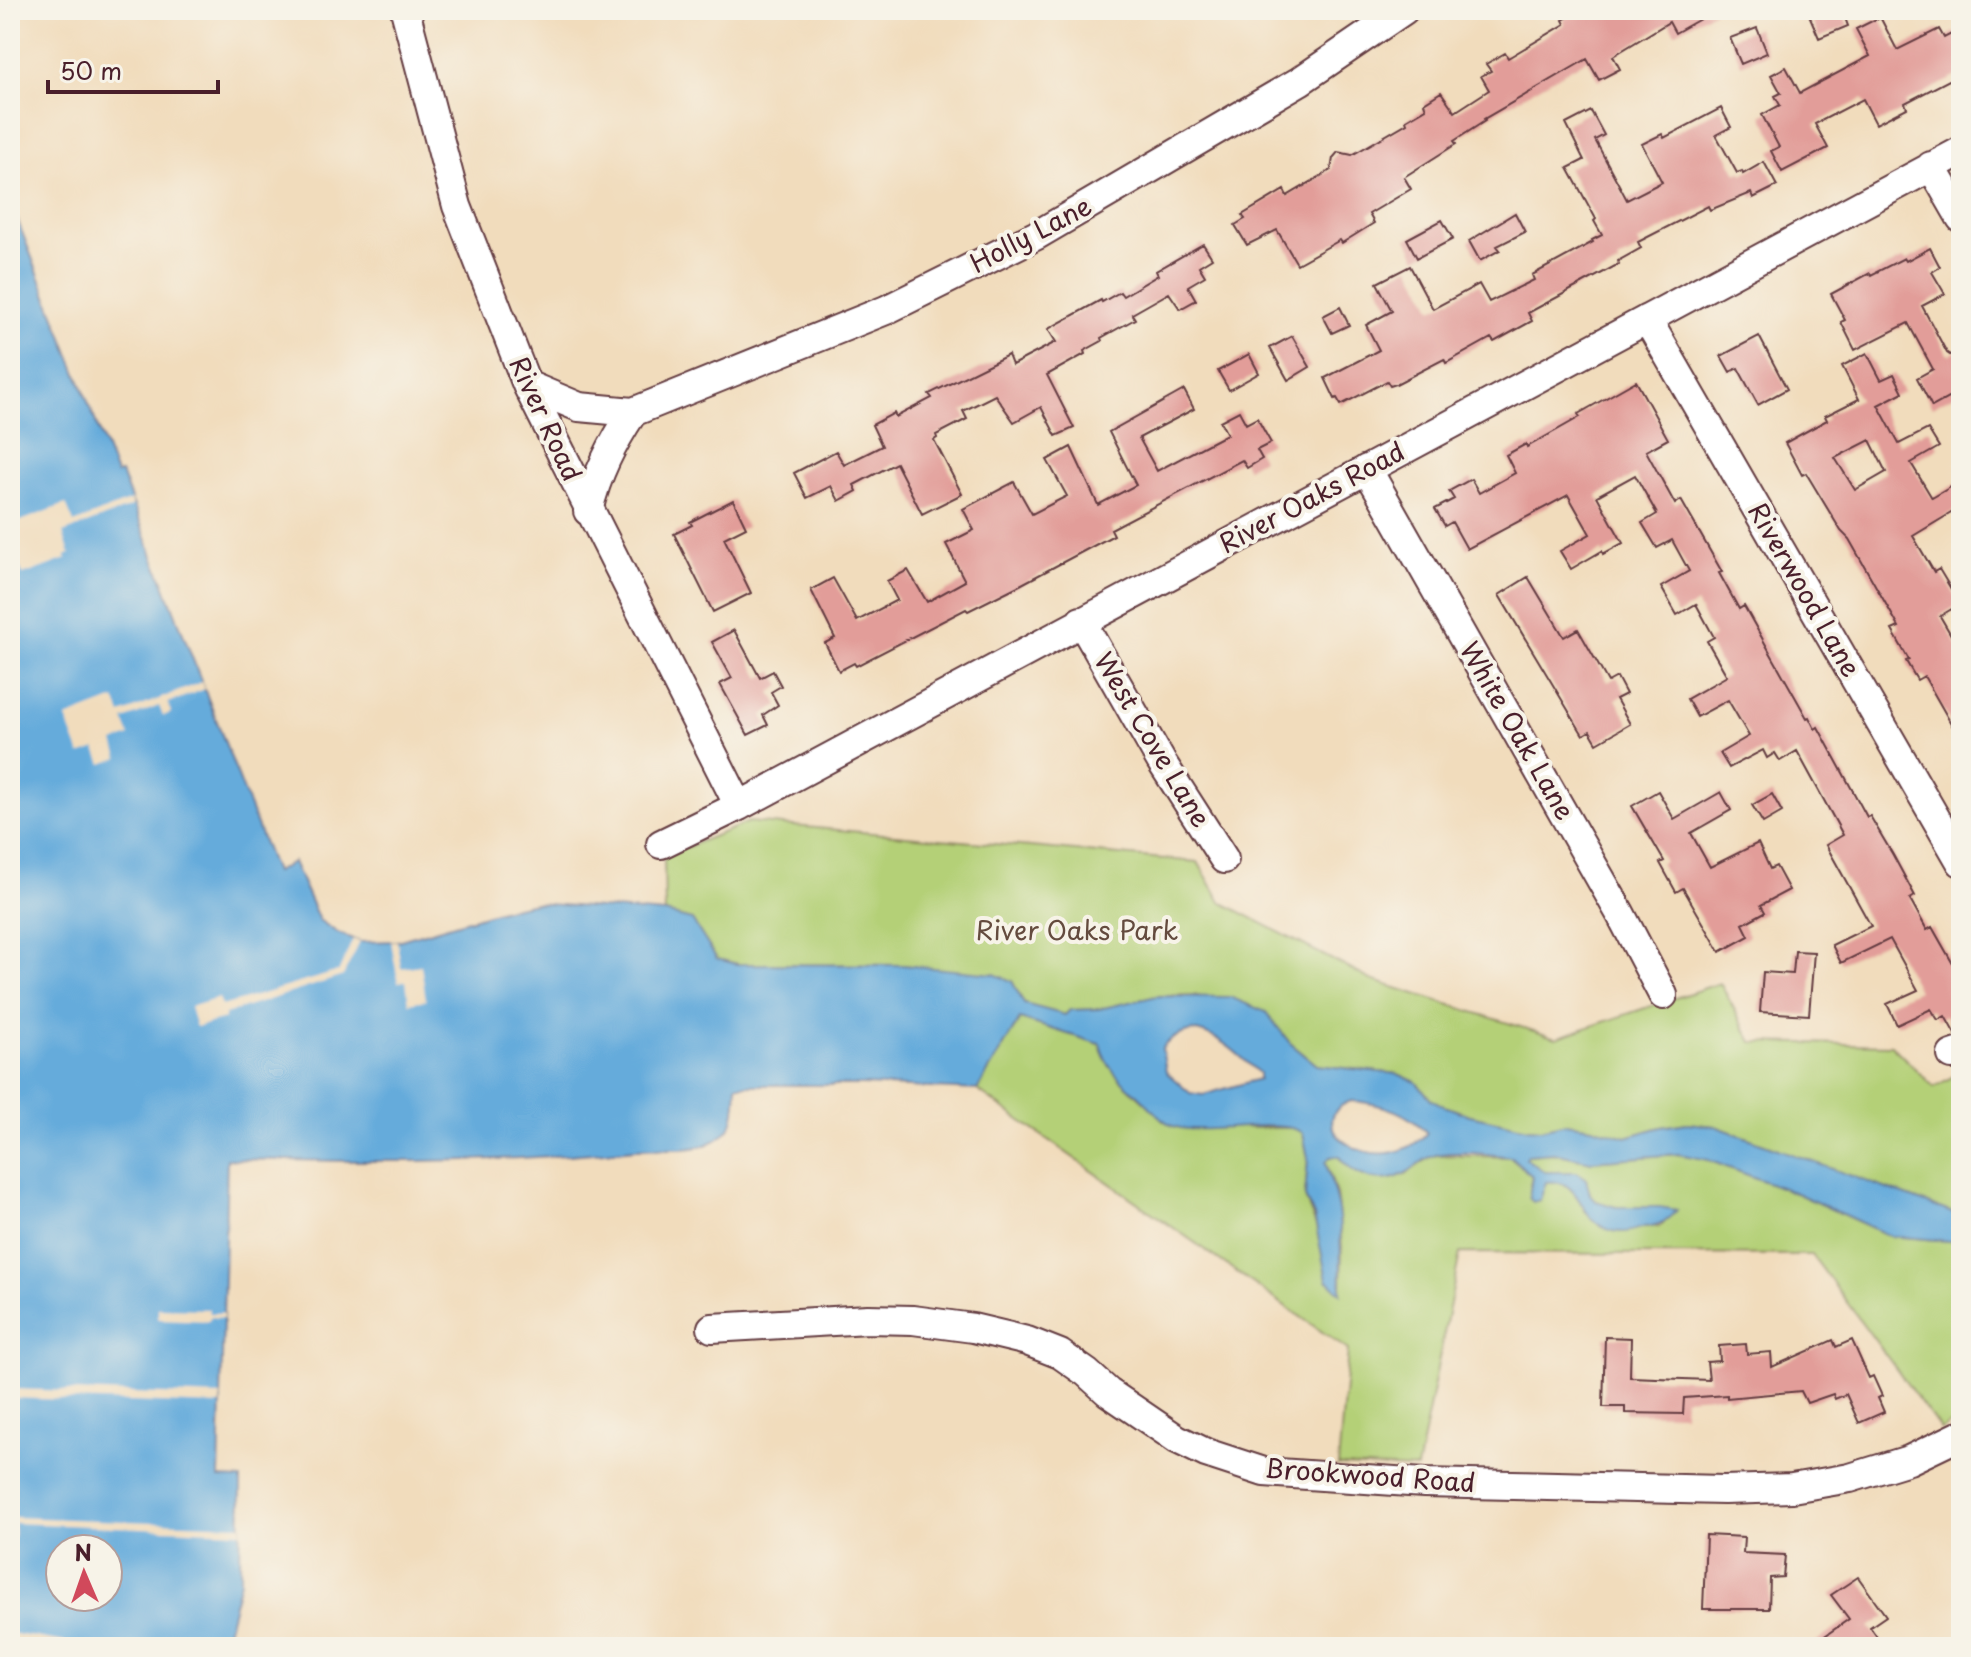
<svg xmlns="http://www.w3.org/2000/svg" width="1971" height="1657" font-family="'Playpen Sans',sans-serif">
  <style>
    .green { fill: #b4d077; stroke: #7f7851; stroke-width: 2 }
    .water { fill: #65abdb; stroke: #586583; stroke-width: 2; fill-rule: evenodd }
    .pier { fill: #f1dcbc }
    .building { fill: #e29d99; fill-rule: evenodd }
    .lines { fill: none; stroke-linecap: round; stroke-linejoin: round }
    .minor-casing { stroke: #633b41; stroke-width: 32 }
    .minor { stroke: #fff; stroke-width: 28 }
    .labels { text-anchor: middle; stroke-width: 8; stroke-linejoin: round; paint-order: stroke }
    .street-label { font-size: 26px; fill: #4a1f2b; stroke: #f7f3e8 }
    .park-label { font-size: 26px; fill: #644b3e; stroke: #f7f3e8 }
  </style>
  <rect width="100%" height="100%" fill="#f7f3e8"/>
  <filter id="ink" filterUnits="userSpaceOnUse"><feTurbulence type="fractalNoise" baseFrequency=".0125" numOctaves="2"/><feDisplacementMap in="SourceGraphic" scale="16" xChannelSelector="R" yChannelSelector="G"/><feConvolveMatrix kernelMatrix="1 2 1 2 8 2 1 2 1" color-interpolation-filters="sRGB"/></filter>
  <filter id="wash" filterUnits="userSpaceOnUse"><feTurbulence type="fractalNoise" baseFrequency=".006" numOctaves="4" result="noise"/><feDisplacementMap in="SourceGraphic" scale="32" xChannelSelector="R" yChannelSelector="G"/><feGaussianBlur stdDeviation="1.8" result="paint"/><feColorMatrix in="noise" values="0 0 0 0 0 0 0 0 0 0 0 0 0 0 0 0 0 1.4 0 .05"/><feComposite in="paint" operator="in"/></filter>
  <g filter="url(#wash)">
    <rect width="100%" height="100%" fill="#f1dcbc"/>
    <!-- green -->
    <path class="green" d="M749,822l449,40 23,40 150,78 185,58 164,-55 32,59 139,3 43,42 27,-15v144l-246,-90 -28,-3 -26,4 -35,10 -34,-10 -26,-4 -25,6 -14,-1 -57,-13 -27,-9 -12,-7 -15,-17 -18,-8 -81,-9 -27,-22 -24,-30 -72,-18 -37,1 -58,13 -29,1 -5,5 -41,-11 -12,-23 -109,-16 -165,-1 -21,-5 -25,-39 -27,-7 -1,-57z
      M1020,1019l80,25c7,33 43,52 64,77l91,7h42l6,5 5,25 -3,39 36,95 1,-45 -3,-30 -3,-23 -10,-32 4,-5 8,-1 5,6 63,12 27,-19 78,2 21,19 -2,9 10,15 6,-19c23,-1 31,14 40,31l59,15 16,-1 15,-16c-20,-3 -62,1 -78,-8 -8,-4 -10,-15 -12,-23l-41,-7 -20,-14 3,-3 26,-2 37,8 88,-7 29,6 88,33 94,43 71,6v175l-20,13 -129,-175 -352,-2 -43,216 -79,-3 10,-116 -371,-260z"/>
    <!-- water -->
    <path class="water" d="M10,201l106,273 5,-1 154,399 18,-10 26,58 19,13 22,9 37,-1 105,-31 33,-7 130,10 27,7 25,39 20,5 166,1 91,9 18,7 12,23 41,11 5,-5 29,-1 58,-13 73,1 36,15 24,31 27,22 81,9 18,8 15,17 13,7 26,9 57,13 14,1 25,-6 26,4 34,10 35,-10 26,-4 28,3 246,90v26l-71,-6 -94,-43 -88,-33 -29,-6 -88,7 -37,-8 -26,2 -3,3 20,14h32l9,7 4,15 6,7 20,6h43l18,3c-10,13 -17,15 -32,17 -8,2 -17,6 -25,5 -46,-5 -32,-54 -74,-50l-6,18 -7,2 -4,-4 3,-22 -21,-19c-23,-3 -51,-7 -75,-2 -12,2 -21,14 -32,19 -25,13 -49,3 -66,-18l-8,1 -4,5c4,19 11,36 13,55 3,26 1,50 2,76l-14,-13 -13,-64 -9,-19 3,-39 -5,-25c-22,-17 -101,4 -130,-7 -14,-6 -25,-23 -37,-33 -16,-13 -31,-28 -36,-49l-80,-25 -43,71 -115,-5h-125c-2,27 2,46 -29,59 -23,9 -49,3 -73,5 -136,15 -272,13 -408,10l-8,319 22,1 -1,102 -17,66h-213zM1197,1031c27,7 42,25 62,42v6l-56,16 -13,-2 -24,-21 -4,-24c10,-11 20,-16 35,-17zM1351,1101c28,2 57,11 76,32 -50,53 -132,-11 -76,-32zM60,1549h48v48h-48z"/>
    <!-- pier -->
    <path class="pier" d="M131,500l2,6 -70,27 7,21 -5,2 1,3 -43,16 -13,-34v-16l56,-21 8,19z
      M202,682l3,7 -37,14 3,10 -8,3 -4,-10 -35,14 6,16 -16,6 5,16 -17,6 -6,-15 -16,6 -14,-37 49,-19 6,15z
      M353,939l7,3 -17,34 -118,38v5l-29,8 -6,-20 29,-9 3,8 117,-35z
      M391,941h6l4,27 20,-3 5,35 -17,3 -3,-22 -8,1z
      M158,1308l51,1v4h14v5l-13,-1 -1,4 -51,-2z
      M10,1389l211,7 -1,9 -210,-7z
      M10,1517l231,8v7l-227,-9v14h-4z
      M10,1633l85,14h-46l-39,-6z"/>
    <g id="blocks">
      <!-- building -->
      <path class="building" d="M1581,10h135l-41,23 -6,-11 -56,34 7,13 -21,11 -12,-21 -103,60 1,2 -31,20 2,3 -52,33 7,12 -42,25 5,9 -32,20 -2,-3 -43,24 -20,-34 -30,15 -12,-20 10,-6 -3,-4 42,-25 3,6 44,-26 2,-12 5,-6 14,3 55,-32 -1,-3 20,-12 -2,-5 17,-11 14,20 34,-22 -8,-14 10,-5 -5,-7 19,-11 3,5 57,-34 -2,-4z
        M1807,10h35l6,16 -29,12z
        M1880,17l17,33 42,-21 5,9 11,-6 6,12v30l-56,29 2,5 -31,16 -13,-25 -48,25 13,24 -46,24 -11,-21 8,-4 -17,-32 18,-10 -5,-9 6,-3 -10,-18 15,-8 14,26 70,-37 -14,-27z
        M1757,28l10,25 -26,11 -11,-26z
        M1721,108l10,19 -15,8 21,38 5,-2 1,3 21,-12 13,24 -24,12 -2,-5 -41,17 -2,-4 -70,36 3,6 -23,13 1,3 -91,49 4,8 -38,21 -3,-4 -45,25 -2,-4 -48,25 -6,2 -3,-5 -46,24 -4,-7 -2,1 -10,-21 54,-28 -13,-25 26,-14 -15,-28 33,-17 23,43 46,-25 10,18 45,-22 -2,-5 61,-33 -1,-2 10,-5 -8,-14 2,-2 -28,-51 16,-8 -18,-36 25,-13 13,24 -9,5 32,60 35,-18 -20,-38 20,-10 2,4z
        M1515,213l10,19 -28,14 3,4 -20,11 -11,-20z
        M1442,220l11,19 -36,19 -10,-19z
        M1203,244l9,14 -13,8 6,10 -17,10 8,14 -16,9 -11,-16 -37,21 3,5 -34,19 1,3 -18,10 1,3 -38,21 27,53 -18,8 -15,-29 -27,15 -19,-27 -32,16 4,8 -31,16 1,3 -3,2 28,54 -40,20 -26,-51 -42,22 3,6 -18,10 -8,-15 -24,12 -13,-25 42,-22 8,14 38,-19 -10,-21 22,-12 2,4 36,-19 -3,-4 79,-39 4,10 44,-23 -8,-13 53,-29 1,2 18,-10 3,4 35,-21 -2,-4z
        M1930,248l10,19 -8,5 13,22 -23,12 25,47 3,2 11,-6v42l-29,16 -15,-29 16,-9 -25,-46 -53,27 -14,-28 4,-2 -14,-26 39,-21 1,2 33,-17 2,3z
        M1340,307l9,18 -17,8 -9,-17z
        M1292,336l18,31 -22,13 -18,-32z
        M1759,336l28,53 -29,16 -20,-37 -8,4 -9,-16z
        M1867,353l14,27 13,-6 9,18 -25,13 21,39 29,-15 11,18 -28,16 21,35 29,-17v26l-48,29 21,36 5,-3 21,35 -20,12 21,36v89l-37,-65 -7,4 -11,-19 3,-1 -17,-30 7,-3 -50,-88 -8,-8 -35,-58 -4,2 -17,-32 42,-23 -2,-4 34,-17 -17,-33zM1870,440l16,32 -31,18 -20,-32z
        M1249,354l10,19 -30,17 -11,-19z
        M1636,381l32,58 -22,12 29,53 6,-4 41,72 -3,1 20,36 5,-3 63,112 2,-1 6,12 3,-2 49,90 3,-1 23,39 22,41 -5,3 17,31 5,-3 29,51v57l-5,1 -11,-20 -7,4 -7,-11 -34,16 -10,-21 31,-14 -28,-51 -49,24 -9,-18 39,-19 -45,-81 17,-10 -46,-84 -17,10 -5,-8 -8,5 -4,-8 -34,18 -9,-15 29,-17 -21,-36 -31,17 -10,-18 40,-23 -20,-35 7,-4 -18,-33 -19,11 -16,-28 28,-16 -17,-31 -15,8 -15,-25 15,-9 -22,-39 -38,21 26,47 -20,11 -1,-3 -31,18 -11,-18 30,-17 -22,-39 -101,54 -15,-27 -7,4 -10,-17 19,-10 -5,-8 22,-12 8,14 36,-20 -9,-18 20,-11 1,3 53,-30 -2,-3z
        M1184,390l10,19 -55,29 18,33 70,-37 -7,-13 19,-10 7,13 11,-6 14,25 -14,7 5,9 -15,9 -5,-8 -131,69 3,6 -94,50 -52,26 -2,-2 -110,57 -2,-3 -15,8 -14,-28 10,-5 -24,-48 22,-12 24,43 40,-21 -10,-19 21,-11 19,32 38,-21 -19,-37 28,-14 -11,-21 51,-27 18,32 35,-18 -20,-36 24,-13 27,58 38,-20 -27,-53z
        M733,500l13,27 -22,11 27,55 -38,19 -39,-78 18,-9 -2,-3z
        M1528,577l36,60 14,-8 30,53 9,-5 9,17 -10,5 14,25 -33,19 -7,-12 -7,4 -84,-140z
        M734,630l26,48 13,-7 8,15 -10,6 7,13 -15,10 5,10 -20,10 -28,-51 12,-6 -20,-36z
        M1658,791l16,28 47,-27 10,18 -40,23 19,34 48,-24 12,26 6,-3 13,24 -28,15 4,7 -22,12 6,12 -29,16 -37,-64 -7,4 -16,-29 4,-2 -32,-55z
        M1772,794l10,18 -19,11 -11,-18z
        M1795,951l19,1 -5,63 -49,-3 3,-40 30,2z
        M1605,1337l26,1 -1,39 79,3 -2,-18 13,-1 -1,-15 27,-2 1,10 24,-2 1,15 61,-27 3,7 16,-7 17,38 4,-2 9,20 -4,2 6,14 -25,11 -13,-29 -11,5 -2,-5 -26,9 -6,-12 -74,7v-3l-43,3 -1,16 -58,-1v-6h-22z
        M1706,1535l38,2 -1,16 42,2 -2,22 -13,1 -1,31h-66z
        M1858,1577l28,39 -16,11 14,20h-75l40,-28 -18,-24z"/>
    </g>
  </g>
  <g filter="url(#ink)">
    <use href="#blocks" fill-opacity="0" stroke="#633b41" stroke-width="2"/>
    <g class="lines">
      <defs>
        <path id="minor" d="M405,10l52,196 70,179 212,421
          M1931,166l30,52
          M1647,319l314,543
          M527,385l52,22 54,5
          M1367,469l253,444 43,82
          M588,511c9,-38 24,-67 45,-99l253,-102 151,-75 263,-154 104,-71
          M1081,621l80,140 63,98
          M661,844l78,-38 1222,-655
          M1952,1055l9,-3
          M712,1328l156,-9 45,1 60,8 54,13 33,13 27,19 21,19 69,47 29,14 58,19 160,11 300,7 68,-2 58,-10 59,-18 52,-25"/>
      </defs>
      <!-- minor casing -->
      <use href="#minor" class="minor-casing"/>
      <!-- minor -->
      <use href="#minor" class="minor"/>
    </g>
  </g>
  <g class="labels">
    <!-- street labels -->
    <g class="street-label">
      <text transform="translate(1031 235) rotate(-28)" y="9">Holly Lane</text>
      <text transform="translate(545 419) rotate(65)" y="9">River Road</text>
      <text transform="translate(1312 498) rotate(-28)" y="9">River Oaks Road</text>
      <text transform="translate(1804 590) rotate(60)" y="9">Riverwood Lane</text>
      <text transform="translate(1517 731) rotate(60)" y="9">White Oak Lane</text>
      <text transform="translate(1152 740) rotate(59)" y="9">West Cove Lane</text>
      <text transform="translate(1370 1476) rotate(4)" y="9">Brookwood Road</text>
    </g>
    <!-- park labels -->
    <g class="park-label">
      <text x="1077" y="940">River Oaks Park</text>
    </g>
  </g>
  <!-- margin -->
  <rect width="1971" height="1657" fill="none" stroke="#f7f3e8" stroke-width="40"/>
  <!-- north arrow -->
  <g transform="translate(84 1573) rotate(358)"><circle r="38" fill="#f7f3e8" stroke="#b29e9c" stroke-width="2"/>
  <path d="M0-6L14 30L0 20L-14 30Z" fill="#d1495b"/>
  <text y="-12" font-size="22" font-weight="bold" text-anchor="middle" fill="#4a1f2b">N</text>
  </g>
  <!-- scale -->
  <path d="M48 80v12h170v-12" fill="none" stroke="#4a1f2b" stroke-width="4"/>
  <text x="60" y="80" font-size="24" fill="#4a1f2b" stroke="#f7f3e8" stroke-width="6" paint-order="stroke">50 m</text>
</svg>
